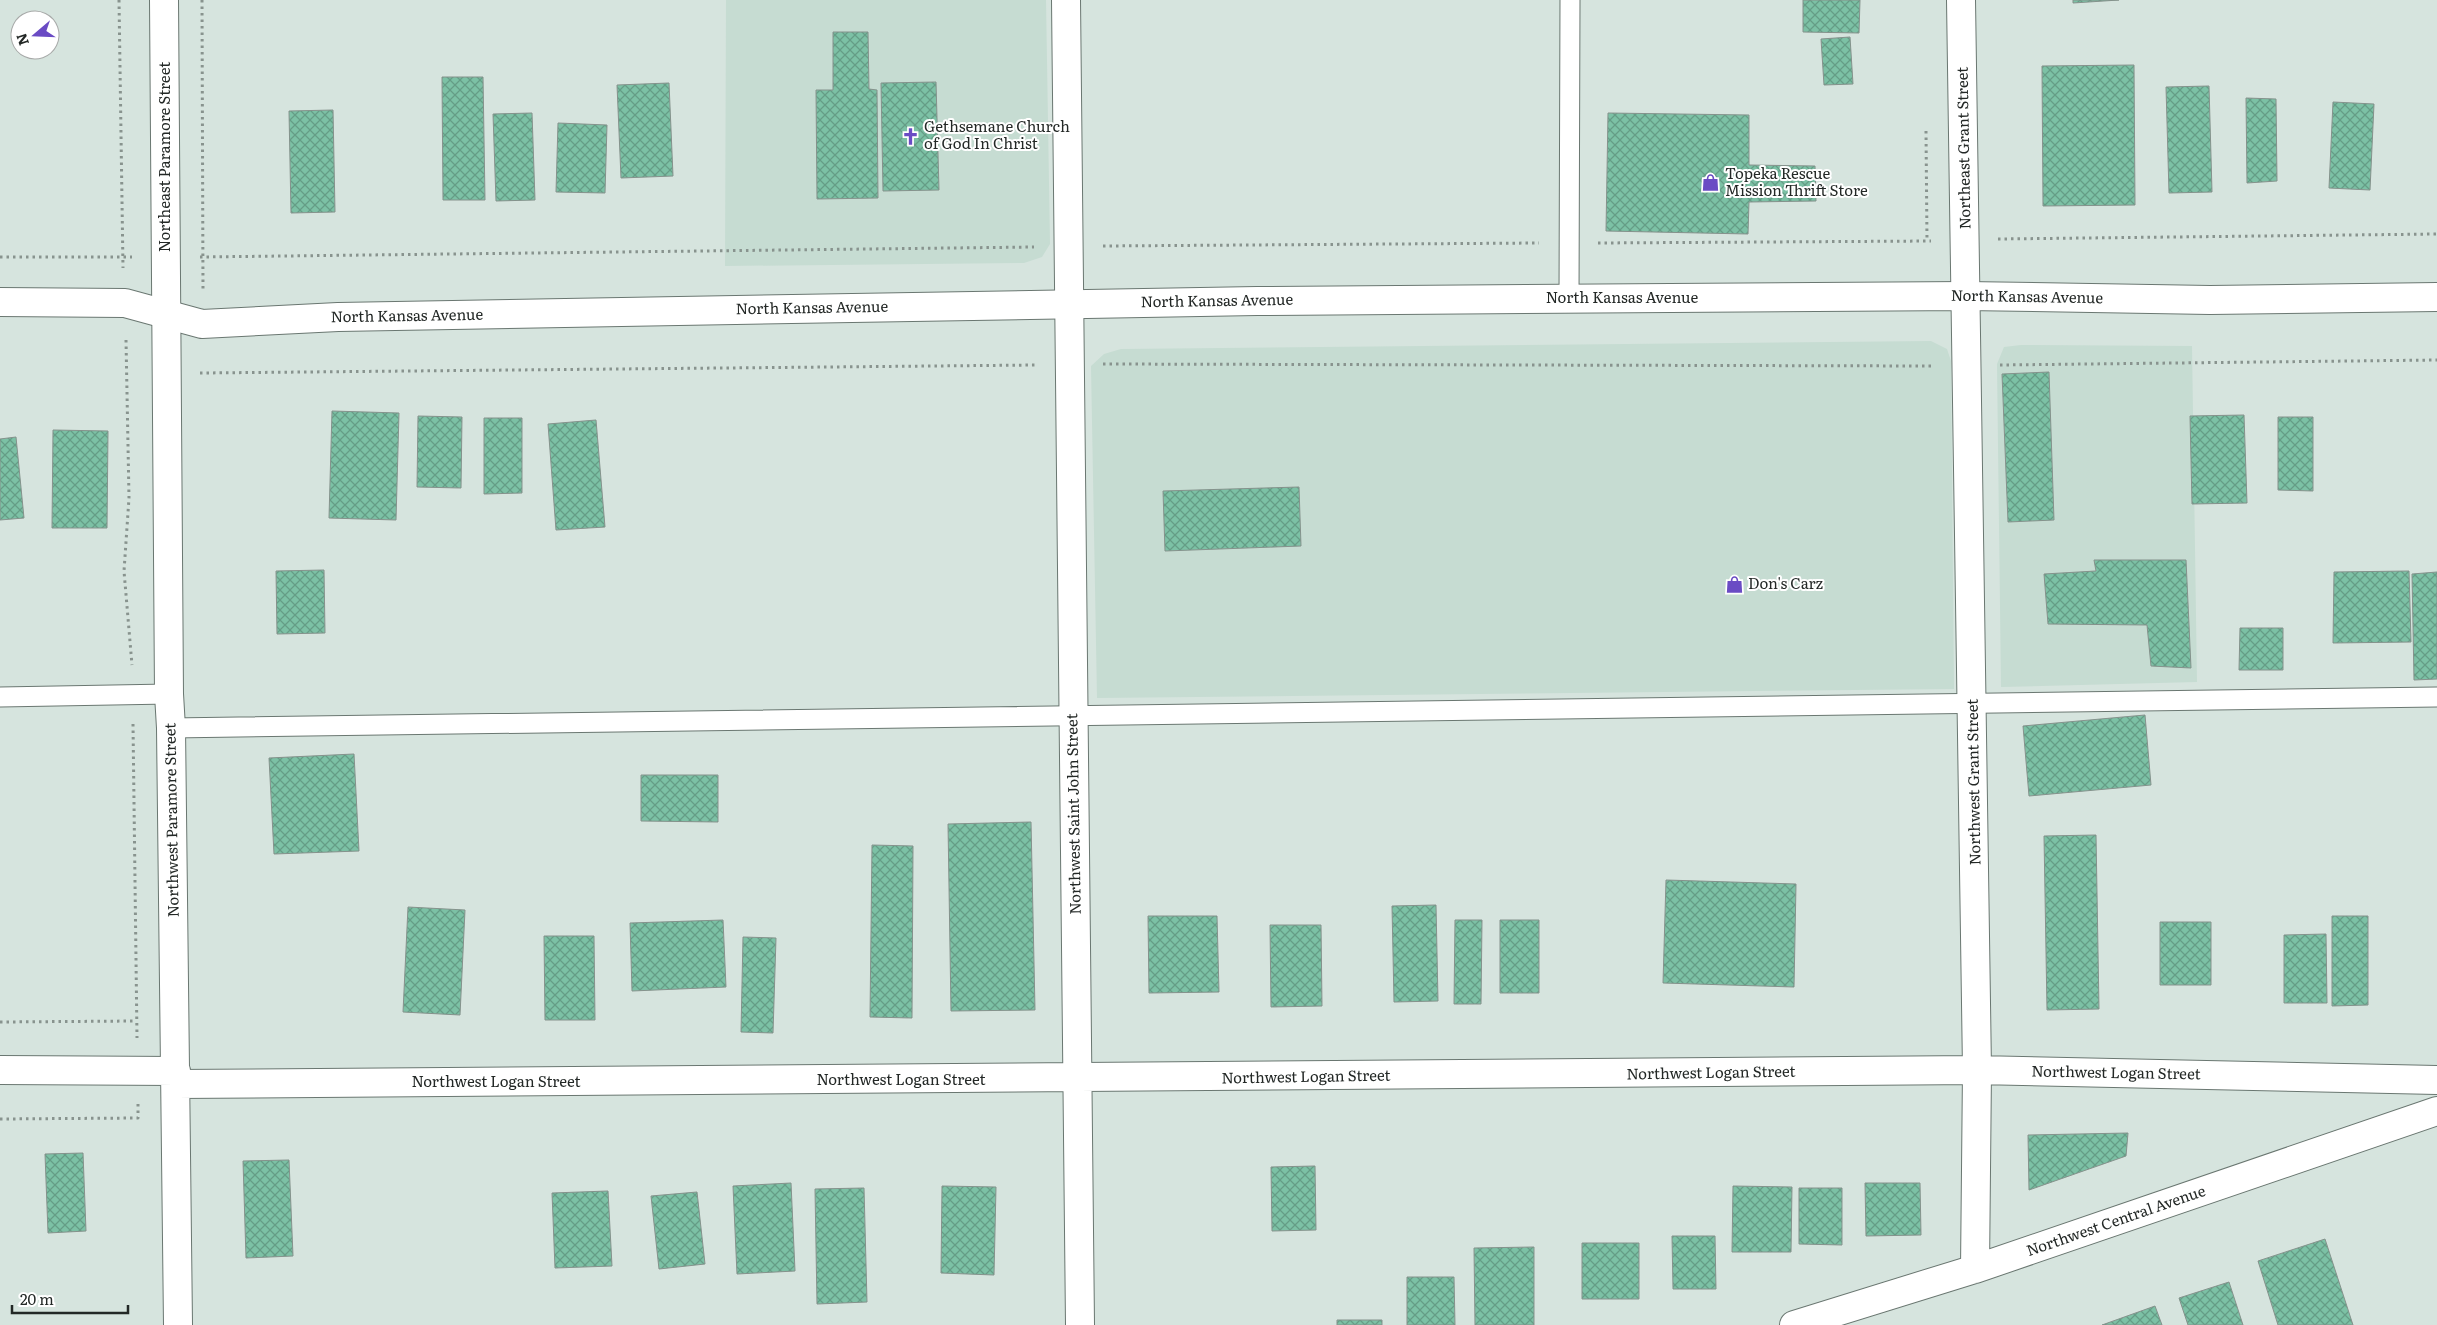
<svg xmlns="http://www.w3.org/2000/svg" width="2437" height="1325" font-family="Literata,serif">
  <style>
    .built { fill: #c6dcd2 }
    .building { fill: url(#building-cross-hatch); stroke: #85928c }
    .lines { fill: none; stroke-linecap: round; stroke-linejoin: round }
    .service-casing { stroke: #6a7771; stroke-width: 21 }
    .minor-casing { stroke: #6a7771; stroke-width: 30 }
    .secondary-casing { stroke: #6a7771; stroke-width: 30 }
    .path { stroke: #88938e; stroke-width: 3; stroke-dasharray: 2.5 4; stroke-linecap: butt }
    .service { stroke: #fff; stroke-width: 19 }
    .minor { stroke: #fff; stroke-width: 28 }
    .secondary { stroke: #fff; stroke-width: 28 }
    .labels { text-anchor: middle; stroke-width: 4; stroke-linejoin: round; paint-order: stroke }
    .poi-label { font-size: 15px; fill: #232826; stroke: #fff; text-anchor: start }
    .street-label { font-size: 15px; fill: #232826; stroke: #fff }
  </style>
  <defs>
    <pattern id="building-cross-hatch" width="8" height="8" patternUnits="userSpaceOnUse" patternTransform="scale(1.25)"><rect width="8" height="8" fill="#7cc1a5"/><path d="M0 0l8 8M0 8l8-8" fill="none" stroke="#659d86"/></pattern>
  </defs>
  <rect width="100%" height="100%" fill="#d6e4de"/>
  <!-- built -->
  <path class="built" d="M726,0h320l4,244 -8,13 -18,6 -299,3z
    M1931,341l16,8 4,12 3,328 -857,9 -6,-332 13,-12 17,-5z
    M2021,345l171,1 5,336 -196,5 -4,-323 7,-17z"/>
  <!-- building -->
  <path class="building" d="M1803,0h57l-1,33 -56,-1z
    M2073,0h46l-46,3z
    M833,32h35l1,57 8,1 1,108 -61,1 -1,-109h17z
    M1850,37l3,47 -29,1 -3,-46z
    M2134,65l1,140 -92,1 -1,-140z
    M442,77h41l2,123h-42z
    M936,82l3,108 -56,1 -2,-108z
    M669,83l4,93 -52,2 -4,-93z
    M2209,86l3,106 -43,1 -3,-106z
    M2246,98l30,1 1,82 -30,2z
    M2333,102l41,2 -4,86 -41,-2z
    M333,110l2,102 -44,1 -2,-102z
    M532,113l3,87 -39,1 -3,-87z
    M1608,113l141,2v50l66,1 1,35 -67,1 -1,32 -142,-3z
    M558,123l49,2 -2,68 -49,-1z
    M2049,372l5,148 -46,2 -6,-148z
    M332,411l67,2 -3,107 -67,-2z
    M2244,415l3,88 -55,1 -2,-88z
    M418,416l44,1 -1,71 -44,-1z
    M2278,417h35v74l-35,-1z
    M484,418h38v75l-38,1z
    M596,420l9,107 -49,3 -8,-106z
    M53,430l55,1 -1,97h-55z
    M16,437l8,81 -24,2v-81z
    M1299,487l2,59 -136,5 -2,-60z
    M2094,560h92l5,108 -40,-2 -4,-41 -99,-1 -4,-50 52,-3z
    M324,570l1,63 -48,1 -1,-63z
    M2409,571l2,71 -78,1 1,-71z
    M2437,572v107l-23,1 -2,-106z
    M2240,628h43v42h-44z
    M2145,715l6,70 -122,11 -6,-70z
    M354,754l5,97 -85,3 -5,-96z
    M641,775h77v47l-77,-1z
    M1031,822l4,188 -84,1 -3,-187z
    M2096,835l3,174 -52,1 -3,-174z
    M872,845l41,1 -1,172 -42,-1z
    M1666,880l130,4 -2,103 -131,-4z
    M1436,905l2,96 -44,1 -2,-96z
    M408,907l57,3 -5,105 -57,-3z
    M1148,916h69l2,76 -70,1z
    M2332,916h36v89l-36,1z
    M723,920l3,67 -94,4 -2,-68z
    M1455,920h27l-1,84h-27z
    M1500,920h39v73h-39z
    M2160,922h51v63h-51z
    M1270,925h51l1,81 -51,1z
    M2326,934l1,69h-43v-68z
    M544,936h50l1,84h-50z
    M743,937l33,1 -3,95 -32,-1z
    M2128,1133l-2,23 -97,34 -1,-55z
    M83,1153l3,78 -38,2 -3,-79z
    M289,1160l4,96 -47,2 -3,-97z
    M1315,1166l1,64 -44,1 -1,-64z
    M791,1183l4,88 -58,3 -4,-88z
    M1865,1183h55l1,52 -55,1z
    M942,1186l54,1 -2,88 -53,-2z
    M1733,1186l59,1 -1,65h-59z
    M864,1188l3,114 -50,2 -2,-115z
    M1799,1188h43v57l-43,-1z
    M608,1191l4,75 -57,2 -3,-75z
    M697,1192l8,72 -46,5 -8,-73z
    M1672,1236h43l1,53h-43z
    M2325,1239l28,86h-75l-20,-64z
    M1582,1243h57v56h-57z
    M1534,1247v78h-59l-1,-77z
    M1407,1277h47l1,48h-48z
    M2229,1282l14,43h-55l-9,-27z
    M2155,1306l7,19h-60z
    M1337,1320h45v5h-45z"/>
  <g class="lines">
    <defs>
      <path id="service" d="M1569,299l1,-299
        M0,697l169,-3
        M171,728l2266,-31"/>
      <path id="minor" d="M164,0l5,694 2,34 7,597
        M1066,0l14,1325
        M1961,0l16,1070 -2,199
        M0,1070l176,1
        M176,1084l1801,-14 460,10
        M1794,1325l181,-56 462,-158"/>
      <path id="secondary" d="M0,302l125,1 77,21 136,-7 919,-16 709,-5 244,4 227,-3"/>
    </defs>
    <!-- service casing -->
    <use href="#service" class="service-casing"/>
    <!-- minor casing -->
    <use href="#minor" class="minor-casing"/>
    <!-- secondary casing -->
    <use href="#secondary" class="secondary-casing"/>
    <!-- path -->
    <path class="path" d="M119,0l4,268
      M202,0l1,290
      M1926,131l1,110
      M1998,239l439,-5
      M1598,243l333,-2
      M1103,246l436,-3
      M0,257h132
      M200,257l834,-10
      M126,340l3,158 -5,73 8,94
      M1103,364l828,2
      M2000,365l437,-5
      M200,373l836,-8
      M133,724l4,314
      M0,1022l136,-1
      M0,1119l138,-1v-14"/>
    <!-- service -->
    <use href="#service" class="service"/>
    <!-- minor -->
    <use href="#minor" class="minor"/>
    <!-- secondary -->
    <use href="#secondary" class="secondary"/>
  </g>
  <!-- icons -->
  <defs>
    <symbol id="church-bare" viewBox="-9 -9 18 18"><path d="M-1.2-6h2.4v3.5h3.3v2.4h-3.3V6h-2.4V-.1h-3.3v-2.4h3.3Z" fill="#6a4bc4" stroke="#fff" stroke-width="2.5" paint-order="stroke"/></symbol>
    <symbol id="shop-bare" viewBox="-9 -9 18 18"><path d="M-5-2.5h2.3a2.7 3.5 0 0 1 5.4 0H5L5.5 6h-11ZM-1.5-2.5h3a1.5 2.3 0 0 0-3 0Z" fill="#6a4bc4" stroke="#fff" stroke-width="2.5" paint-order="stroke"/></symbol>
  </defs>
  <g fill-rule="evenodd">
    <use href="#church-bare" x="898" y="124" width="25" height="25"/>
    <use href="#shop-bare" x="1698" y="170" width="25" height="25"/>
    <use href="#shop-bare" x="1722" y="572" width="25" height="25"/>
  </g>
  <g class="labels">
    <!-- poi labels -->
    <g class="poi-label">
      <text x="924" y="132">Gethsemane Church<tspan x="924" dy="17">of God In Christ</tspan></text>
      <text x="1725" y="179">Topeka Rescue<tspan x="1725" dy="17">Mission Thrift Store</tspan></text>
      <text x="1748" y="589">Don's Carz</text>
    </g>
    <!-- street labels -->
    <g class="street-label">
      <text transform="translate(1964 148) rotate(-91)" y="5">Northeast Grant Street</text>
      <text transform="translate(165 157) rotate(-90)" y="5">Northeast Paramore Street</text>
      <text transform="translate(2027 297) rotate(1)" y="5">North Kansas Avenue</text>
      <text x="1622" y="303">North Kansas Avenue</text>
      <text transform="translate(1217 301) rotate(-1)" y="5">North Kansas Avenue</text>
      <text transform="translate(812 308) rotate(-1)" y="5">North Kansas Avenue</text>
      <text transform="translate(407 316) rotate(-1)" y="5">North Kansas Avenue</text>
      <text transform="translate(1974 782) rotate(-91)" y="5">Northwest Grant Street</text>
      <text transform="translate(1074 814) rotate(-91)" y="5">Northwest Saint John Street</text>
      <text transform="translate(172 820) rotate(-91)" y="5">Northwest Paramore Street</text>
      <text transform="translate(1711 1073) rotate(-1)" y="5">Northwest Logan Street</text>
      <text transform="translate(2116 1073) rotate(1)" y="5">Northwest Logan Street</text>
      <text transform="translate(1306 1077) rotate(-1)" y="5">Northwest Logan Street</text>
      <text x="901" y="1085">Northwest Logan Street</text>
      <text x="496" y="1087">Northwest Logan Street</text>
      <text transform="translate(2116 1221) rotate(-19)" y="5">Northwest Central Avenue</text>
    </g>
  </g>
  <!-- north arrow -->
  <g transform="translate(35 35) rotate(251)"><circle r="24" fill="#ffffff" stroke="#a7a9a8"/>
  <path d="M0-4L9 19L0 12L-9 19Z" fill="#6a4bc4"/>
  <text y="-8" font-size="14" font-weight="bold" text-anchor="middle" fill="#232826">N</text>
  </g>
  <!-- scale -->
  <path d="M12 1305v8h116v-8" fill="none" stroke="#232826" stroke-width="2.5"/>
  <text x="20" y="1305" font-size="15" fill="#232826" stroke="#ffffff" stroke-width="4" paint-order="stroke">20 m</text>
</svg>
